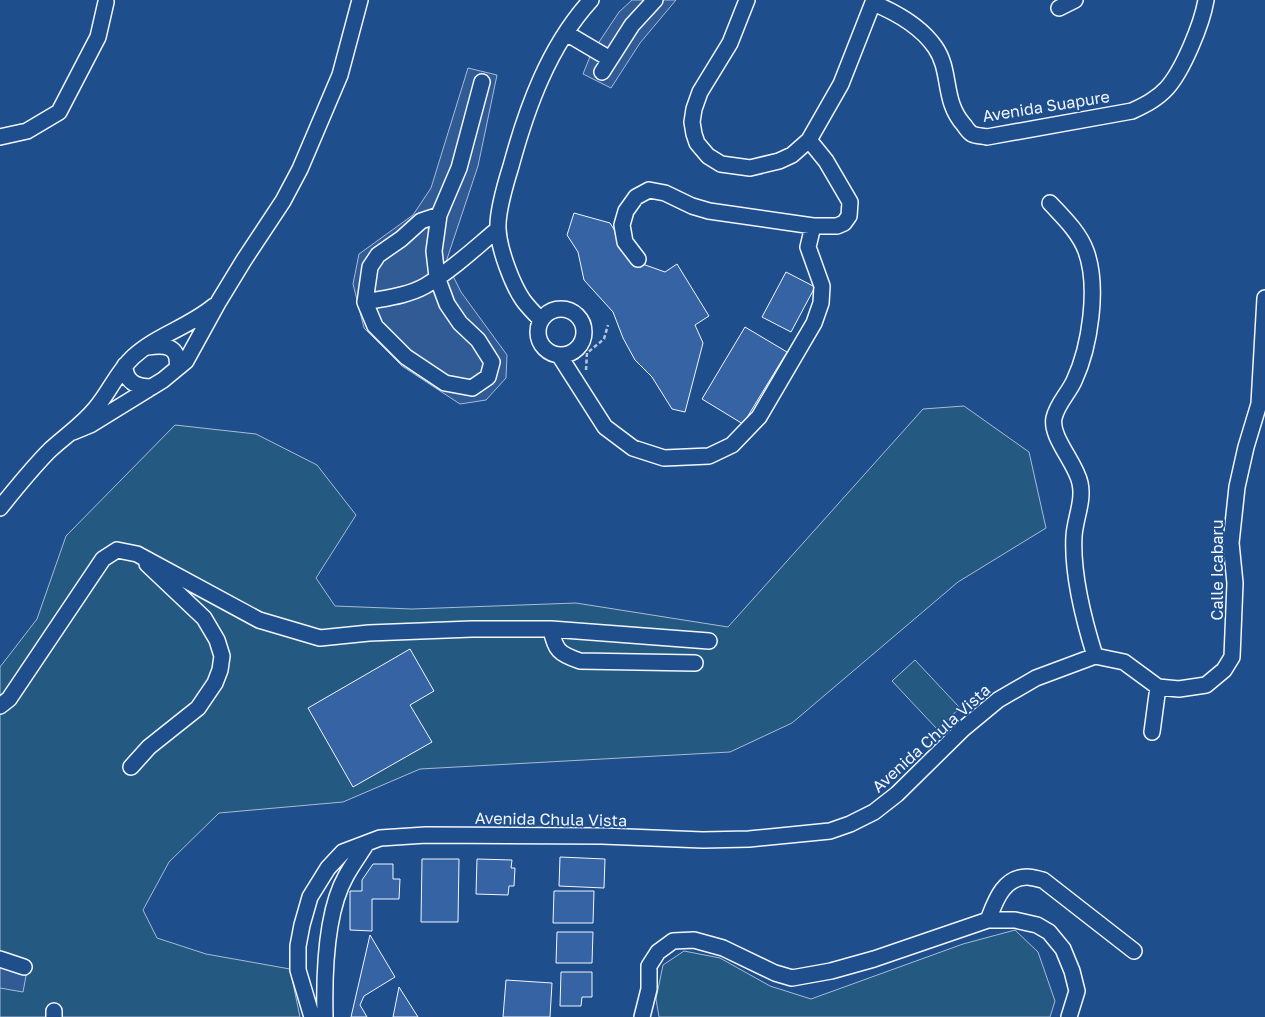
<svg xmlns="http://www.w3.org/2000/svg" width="1265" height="1017" font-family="'Golos Text',sans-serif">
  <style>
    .green { fill: #245a82; stroke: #a8bbd7 }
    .parking { fill: #305b95; stroke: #a8bbd7 }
    .building { fill: #3563a3; stroke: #f2f6ff }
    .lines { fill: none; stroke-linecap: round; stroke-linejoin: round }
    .minor-casing { stroke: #f2f6ff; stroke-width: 18 }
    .path { stroke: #b3c4dc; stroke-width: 2.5; stroke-dasharray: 4 2.5; stroke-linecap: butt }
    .minor { stroke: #1f4e8c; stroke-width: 15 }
    .labels { text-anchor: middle; stroke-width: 4; stroke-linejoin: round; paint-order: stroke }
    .street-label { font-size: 16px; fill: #f2f6ff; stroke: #1f4e8c }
  </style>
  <rect width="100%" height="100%" fill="#1f4e8c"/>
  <!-- green -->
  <path class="green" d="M964,406l65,46 17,76 -88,54 -166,141 -62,29 -310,17 -77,33 -124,11 -50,49 -26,48 14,28 49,16 84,15 10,48h-300v-350l37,-48 29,-83 109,-111 81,9 61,31 39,50 -40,63 19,28 77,3 164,-6 152,24 195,-218z
    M915,660l45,48 -23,21 -45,-48z
    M1015,930l23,22 17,49 -5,16h-391l-3,-18 7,-34 21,-14 36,7 50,28 41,13 152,-55z"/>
  <!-- parking -->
  <path class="parking" d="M632,0h44l-36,43 -29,45 -28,-14 8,-20 28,-42z
    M468,68l29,7 -19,91 -32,96 15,30 46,63 -1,23 -20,22 -26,4 -58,-38 -38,-38 -11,-44 6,-30 54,-39 18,-27z
    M0,951l28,14 -5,27 -23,-4z"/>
  <!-- building -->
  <path class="building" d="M574,213l36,10 24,38 31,11 12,-8 32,52 -14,9 8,18 -18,69 -13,-3 -20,-32 -17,-17 -12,-22 -10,-26 -29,-32 -6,-28 -11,-17z
    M786,272l29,15 -24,45 -29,-15z
    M745,327l42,25 -44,72 -41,-25z
    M410,649l24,42 -24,14 22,37 -79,45 -45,-79z
    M560,857l45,2 -1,29 -45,-2z
    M422,859h37l-1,63h-37z
    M477,859l35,1 -1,8h4l-1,18h-5l-1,9 -32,-1z
    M373,864h20v15h7l-1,20h-27v32l-22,-1v-39h12v-11z
    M554,891h40l-1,32h-40z
    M557,932h36l-1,31h-36z
    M370,935l25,42 -31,19 -4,9 7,12h-16z
    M561,972h31v25h-10l-1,9h-21z
    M506,980l46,3 -2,34h-47z
    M399,987l19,30h-25z"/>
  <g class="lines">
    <defs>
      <path id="minor" d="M747,0l-17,43 -30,49 -6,17 -2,13 2,12 3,9 11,13 13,8 29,4 29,-7 13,-6 17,-15 32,-56 33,-84
        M873,3c22,9 48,24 62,44 17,24 7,54 29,78 2,3 5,7 8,9 4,2 11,2 15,3l145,-26c13,-6 25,-12 35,-23 16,-18 35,-64 39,-88
        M1059,8l16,-8
        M566,33l44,26
        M602,72l30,-47 23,-25
        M482,82l-23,86 -20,47 -5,36 3,26 10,27 13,19 18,17 14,22 -4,15 -16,11 -27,-5 -39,-26 -31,-31 -10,-24c20,-4 42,-6 60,-16 26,-15 50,-38 73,-57
        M0,137l27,-6 32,-19 39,-75 8,-35
        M1050,203c13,14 29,29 36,48 13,36 4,96 -12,130 -6,13 -17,23 -20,37 -4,19 22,45 26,65 4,18 -5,36 -6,53 -2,36 10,85 21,120
        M638,259l-13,-17 -3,-17 4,-14 10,-14 13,-7 16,3 27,13 17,5 104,15h24l7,-3 5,-7 1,-14 -24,-41 -17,-21
        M365,302l5,-35 8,-12 23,-16 20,-18 18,-6
        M538 332a23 23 0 1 1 46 0a23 23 0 1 1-46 0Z
        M541,320c-6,-6 -13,-13 -18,-20 -11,-16 -24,-51 -25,-71 -1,-16 8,-47 13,-63 16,-59 38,-120 80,-166
        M148,347c17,-3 32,-1 29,21
        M559,355l46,72 28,21 31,10 45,-2 23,-11 27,-28 55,-94 7,-20 1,-17 -14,-39 5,-21
        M125,365c0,17 11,22 27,22
        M73,432l17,-7 73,-45 23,-19 33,-60 25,-41 39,-59 17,-32 40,-94 20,-75
        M0,508c16,-20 32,-40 50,-58 15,-14 32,-25 45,-41 14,-16 22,-37 38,-52 24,-22 56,-30 81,-51
        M551,629c4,21 8,25 29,32l115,2
        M1095,656l29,6 34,25 21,2 27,-4 18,-15 8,-13 3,-74 -4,-40 6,-56 9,-40 13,-43 6,-106
        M0,706l9,-7 94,-140 14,-9 20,4 122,66 61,18 49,-5 103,-4h79l158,12
        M1152,732l6,-45
        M131,767l18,-20 49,-39 17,-25 5,-13 2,-14 -5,-16 -13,-22 -57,-54
        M988,920c7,-18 15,-43 39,-43 5,0 11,2 16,3l91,71
        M0,959l24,8
        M54,1017v-6
        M312,1017l-14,-47v-24l4,-21 8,-28 18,-29 15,-16 37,-14 46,-3 176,1 101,4 46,-1 81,-8 20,-7 24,-12 23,-18 66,-65 35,-29 38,-22 59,-22
        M325,1017c-1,-42 0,-104 21,-141 6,-11 14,-22 21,-33
        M642,1017l7,-28v-23l9,-14 15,-11 21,-1 29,8 52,25 17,5 39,-7 43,-12 114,-39h27l22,5 12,7 14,17 9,22 5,20 -8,26"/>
    </defs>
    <!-- minor casing -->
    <use href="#minor" class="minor-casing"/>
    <!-- path -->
    <path class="path" d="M586,370l1,-17 17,-14 4,-14"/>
    <!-- minor -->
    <use href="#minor" class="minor"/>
  </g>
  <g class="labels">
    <!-- street labels -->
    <g class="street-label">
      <text transform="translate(1046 106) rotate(-9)" y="6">Avenida Suapure</text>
      <text transform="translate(1217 570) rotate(-90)" y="6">Calle Icabaru</text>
      <text transform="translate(931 738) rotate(-42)" y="6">Avenida Chula Vista</text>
      <text transform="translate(551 819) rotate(1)" y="6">Avenida Chula Vista</text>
    </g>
  </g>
</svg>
